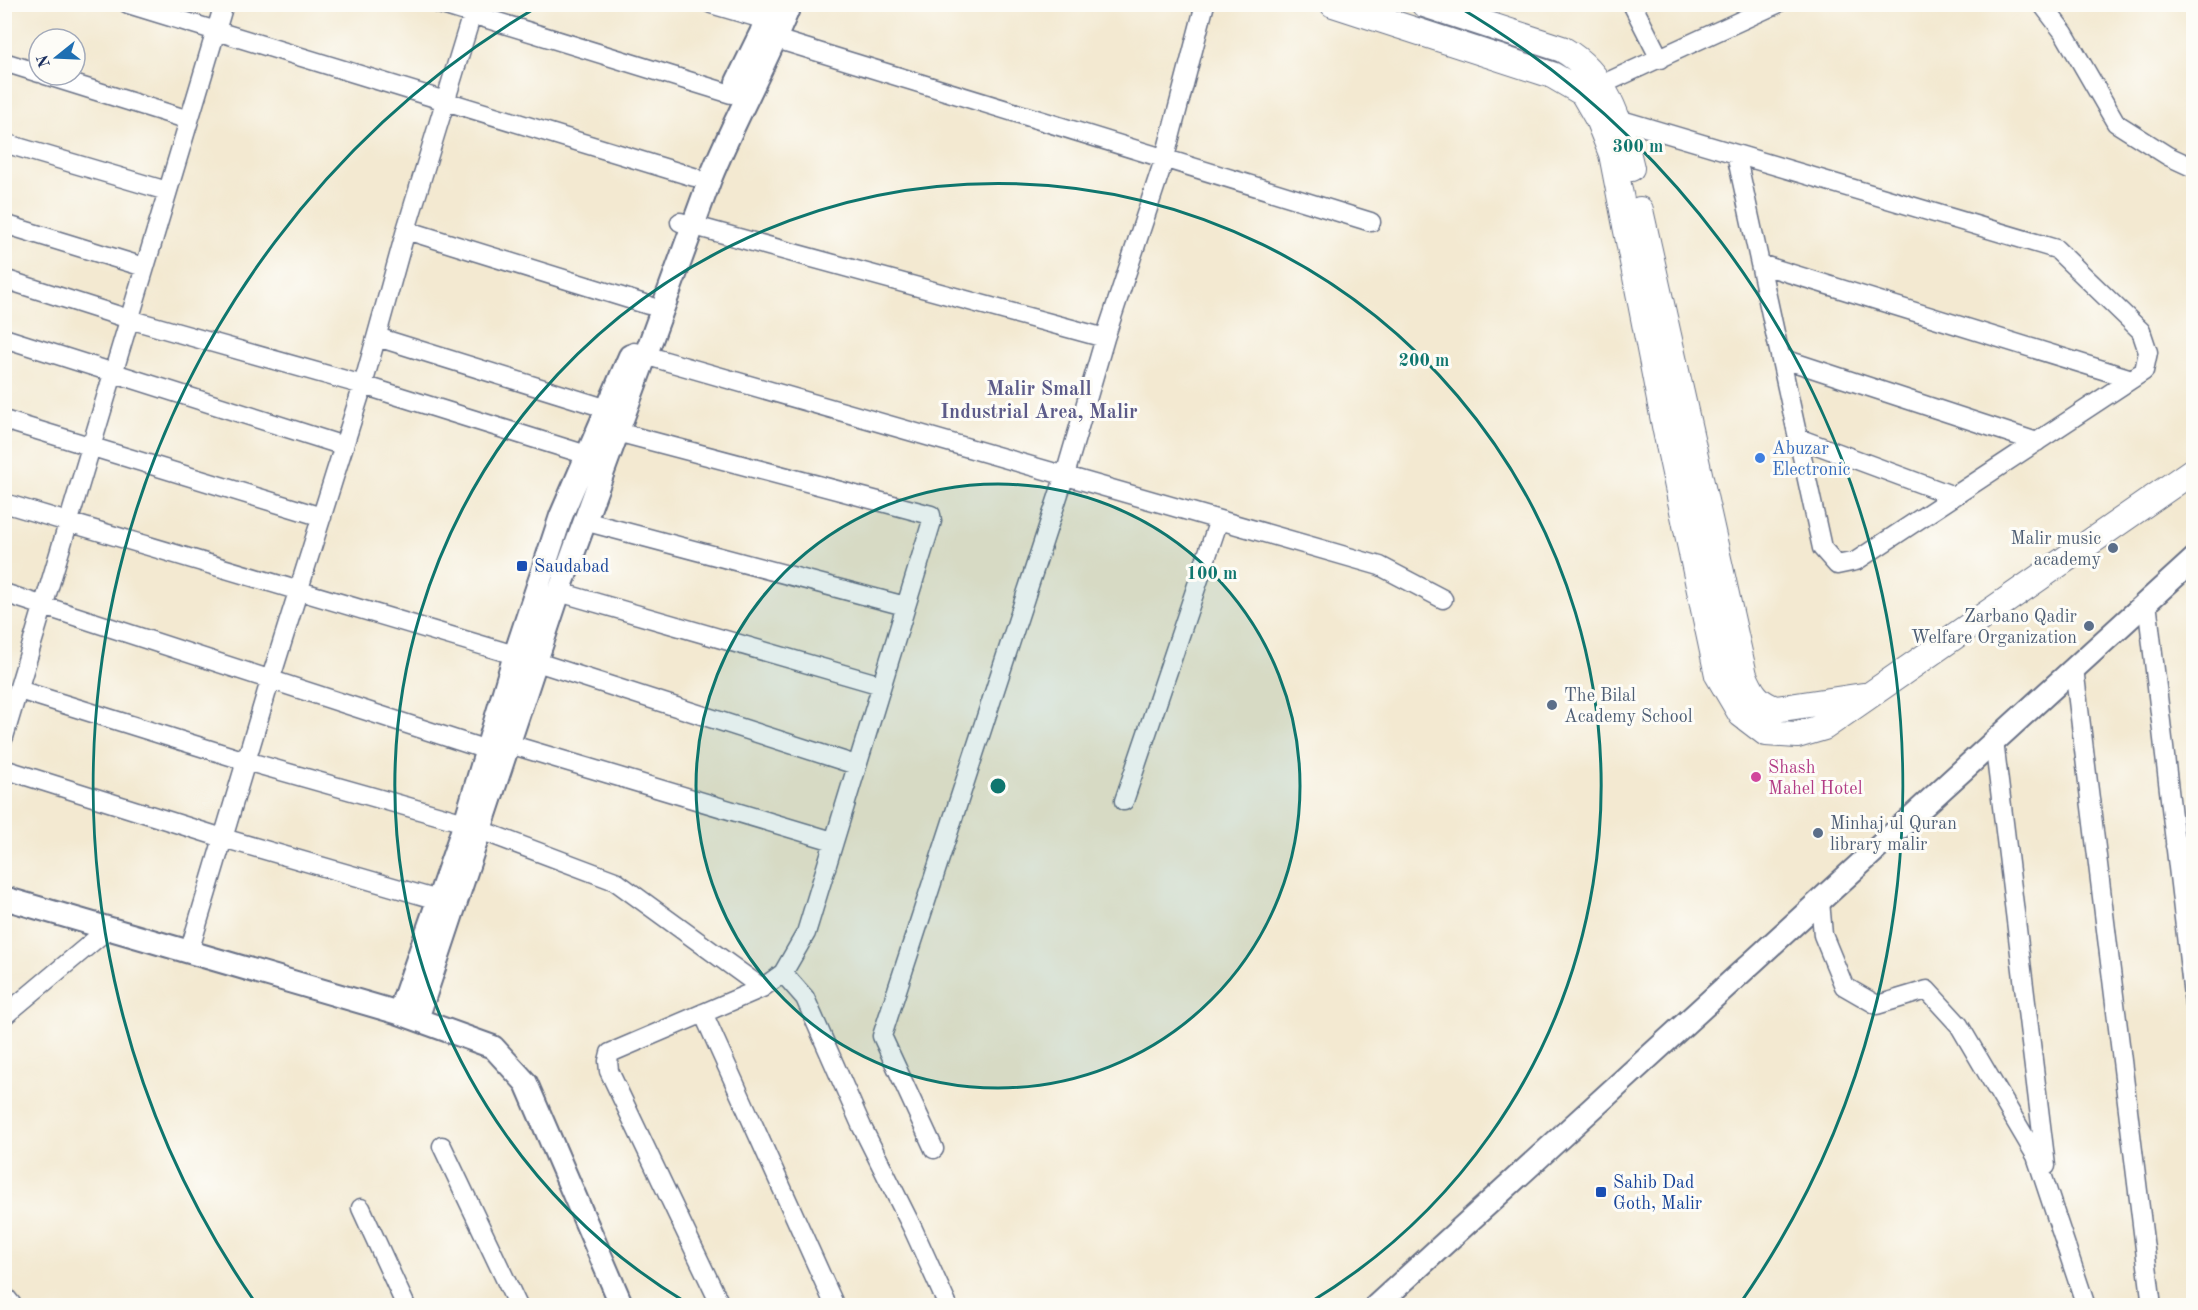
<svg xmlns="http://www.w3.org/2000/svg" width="2198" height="1310" font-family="'Old Standard TT',serif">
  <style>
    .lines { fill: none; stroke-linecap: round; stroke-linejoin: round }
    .minor-casing { stroke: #677086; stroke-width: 21 }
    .tertiary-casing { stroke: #677086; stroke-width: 26 }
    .secondary-casing { stroke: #677086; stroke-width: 28 }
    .minor { stroke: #fff; stroke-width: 18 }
    .tertiary { stroke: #fff; stroke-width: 22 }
    .secondary { stroke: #fff; stroke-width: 26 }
    .ring { fill: none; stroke: #0f766e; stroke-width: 3 }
    .shop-dot { fill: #3f7fe0; stroke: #fdfcf7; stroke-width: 2 }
    .service-dot { fill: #5c6f8a; stroke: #fdfcf7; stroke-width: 2 }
    .transit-dot { fill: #1a4fb4; stroke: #fdfcf7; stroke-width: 2 }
    .hotel-dot { fill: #d1479c; stroke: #fdfcf7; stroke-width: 2 }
    .labels { text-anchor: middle; stroke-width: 6; stroke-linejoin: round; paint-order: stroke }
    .shop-label { font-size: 18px; fill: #366cbe; stroke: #fdfcf7; text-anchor: start }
    .service-label { font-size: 18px; fill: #4e5e75; stroke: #fdfcf7; text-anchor: end }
    .transit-label { font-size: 18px; fill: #164399; stroke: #fdfcf7; text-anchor: start }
    .hotel-label { font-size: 18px; fill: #b23c85; stroke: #fdfcf7; text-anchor: start }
    .neighbourhood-label { font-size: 20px; font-weight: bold; fill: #5c5b89; stroke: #fdfcf7 }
    .centre { fill: #0f766e; stroke: #fdfcf7; stroke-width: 3 }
    .ring-label { font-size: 18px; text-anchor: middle; font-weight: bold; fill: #0f766e; stroke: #fdfcf7; stroke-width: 6; stroke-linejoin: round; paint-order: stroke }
  </style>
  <rect width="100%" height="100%" fill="#fdfcf7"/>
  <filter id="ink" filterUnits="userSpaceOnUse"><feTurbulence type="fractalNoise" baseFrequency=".0167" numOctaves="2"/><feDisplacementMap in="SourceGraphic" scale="12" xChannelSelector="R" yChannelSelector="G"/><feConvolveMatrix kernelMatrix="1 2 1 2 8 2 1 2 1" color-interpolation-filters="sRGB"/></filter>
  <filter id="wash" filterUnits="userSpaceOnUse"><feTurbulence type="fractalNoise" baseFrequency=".008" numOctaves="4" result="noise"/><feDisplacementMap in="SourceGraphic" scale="24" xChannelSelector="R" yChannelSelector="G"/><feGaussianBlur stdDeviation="1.35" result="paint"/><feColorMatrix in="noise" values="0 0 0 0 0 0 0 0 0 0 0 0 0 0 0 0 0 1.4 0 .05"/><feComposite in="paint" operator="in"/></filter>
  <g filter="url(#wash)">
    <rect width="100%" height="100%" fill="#f3e9d1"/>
  </g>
  <g filter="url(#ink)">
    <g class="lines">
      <defs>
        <path id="minor" d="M128,4l566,173
          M439,4l292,90
          M711,4l55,16
          M1632,4l28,55
          M2042,4l22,29 52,90 52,33 26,12
          M776,39l595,183
          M4,62l35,11
          M45,75l144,45
          M1590,90l187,-86
          M1618,119l438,130 85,82 7,21 -4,19 -288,190 -19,4 -15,-17 -86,-394
          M4,143l163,48
          M680,222l425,116
          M4,224l140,43
          M406,230l242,75
          M1760,264l372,115
          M4,279l125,40 234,66 224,70
          M377,337l231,72
          M4,338l340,108
          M634,352l746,214 63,33
          M1781,358l256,84
          M4,420l318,97
          M617,432l314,83 1,6 -126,412 -23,40 -21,15 -152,65 -2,8 1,10 112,235
          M1798,438l156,58
          M4,503l511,152 341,110
          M584,521l321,85
          M559,592l322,93
          M4,593l483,157
          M2147,602l47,402
          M2074,668l78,638
          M19,690l227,71 219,62 15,7 135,51 147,107
          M4,737l220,-733
          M1994,741l52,425
          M509,744l324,97
          M4,769l219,69 215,62
          M1124,801l95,-281
          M2175,846l19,-2
          M1820,901l3,34 21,51 33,19 50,-15 32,35 77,131 50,150
          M189,952l81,-271 93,-296 43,-155 69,-226
          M783,973l22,25 57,129 51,102 35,77
          M703,1013l132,293
          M4,1016l104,-87
          M442,1146l76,160
          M934,1149l-52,-113 183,-561 40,-137 60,-181 40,-153
          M361,1208l45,98
          M4,1295l9,11"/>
        <path id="tertiary" d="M737,82l24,-49 11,-29
          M4,898l395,115 94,34 33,36 96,223
          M399,1013l66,-190 50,-168 46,-139 69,-160
          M417,1019l142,-427 151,-413c24,-59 56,-115 80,-175
          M1376,1306l818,-747"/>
        <path id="secondary" d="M1333,4l219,71 31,18 15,26 14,35 54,277 52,244 23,39 25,19 31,2 27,-8 370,-257
          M1424,4l138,45c45,26 58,72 69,119
          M1640,210l104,465c7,17 13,28 32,34l87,-13"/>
      </defs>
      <!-- minor casing -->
      <use href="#minor" class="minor-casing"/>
      <!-- tertiary casing -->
      <use href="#tertiary" class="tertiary-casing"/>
      <!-- secondary casing -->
      <use href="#secondary" class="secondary-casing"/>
      <!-- minor -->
      <use href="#minor" class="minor"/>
      <!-- tertiary -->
      <use href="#tertiary" class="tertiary"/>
      <!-- secondary -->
      <use href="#secondary" class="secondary"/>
    </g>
  </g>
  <!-- distance rings -->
  <circle cx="998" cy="786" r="302" fill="#0f766e" fill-opacity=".12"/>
  <g class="ring">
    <circle cx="998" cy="786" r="302"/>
    <path d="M687 1303A603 603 0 1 1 1309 1303"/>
    <path d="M257 1305A905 905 0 0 1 539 6M1457 6A905 905 0 0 1 1739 1305"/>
  </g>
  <!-- markers -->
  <circle class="shop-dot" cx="1760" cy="458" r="6"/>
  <g class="service-dot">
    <circle cx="2113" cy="548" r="6"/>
    <circle cx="2089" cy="626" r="6"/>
    <circle cx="1552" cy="705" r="6"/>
    <circle cx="1818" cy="833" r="6"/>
  </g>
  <g class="transit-dot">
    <rect x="516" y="560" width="12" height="12" rx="3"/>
    <rect x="1595" y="1186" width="12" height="12" rx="3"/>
  </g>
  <circle class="hotel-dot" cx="1756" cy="777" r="6"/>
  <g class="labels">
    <!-- shop labels -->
    <g class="shop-label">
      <text x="1772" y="454">Abuzar<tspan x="1772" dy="21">Electronic</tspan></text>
    </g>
    <!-- service labels -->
    <g class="service-label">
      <text x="2101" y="544">Malir music<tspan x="2101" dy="21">academy</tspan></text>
      <text x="2077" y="622">Zarbano Qadir<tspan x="2077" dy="21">Welfare Organization</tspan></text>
      <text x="1564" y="701" text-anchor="start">The Bilal<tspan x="1564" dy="21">Academy School</tspan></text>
      <text x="1830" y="829" text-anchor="start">Minhaj ul Quran<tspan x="1830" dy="21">library malir</tspan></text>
    </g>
    <!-- transit labels -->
    <g class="transit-label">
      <text x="534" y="572">Saudabad</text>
      <text x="1613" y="1188">Sahib Dad<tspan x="1613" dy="21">Goth, Malir</tspan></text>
    </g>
    <!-- hotel labels -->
    <g class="hotel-label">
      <text x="1768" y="773">Shash<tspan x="1768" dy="21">Mahel Hotel</tspan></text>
    </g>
    <!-- neighbourhood labels -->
    <g class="neighbourhood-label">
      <text x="1039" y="395">Malir Small<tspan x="1039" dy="23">Industrial Area, Malir</tspan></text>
    </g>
  </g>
  <circle cx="998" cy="786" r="9" class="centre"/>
  <g class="ring-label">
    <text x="1638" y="152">300 m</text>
    <text x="1424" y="366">200 m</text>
    <text x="1212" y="579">100 m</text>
  </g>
  <!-- margin -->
  <rect width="2198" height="1310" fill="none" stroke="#fdfcf7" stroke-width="24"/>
  <!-- north arrow -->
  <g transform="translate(57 57) rotate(252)"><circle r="28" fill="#fdfcf7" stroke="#a3aaba" stroke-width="1.5"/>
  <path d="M0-4.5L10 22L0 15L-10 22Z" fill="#1f6fb2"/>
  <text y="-9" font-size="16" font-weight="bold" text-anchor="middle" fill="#1b2f5e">N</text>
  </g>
</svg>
